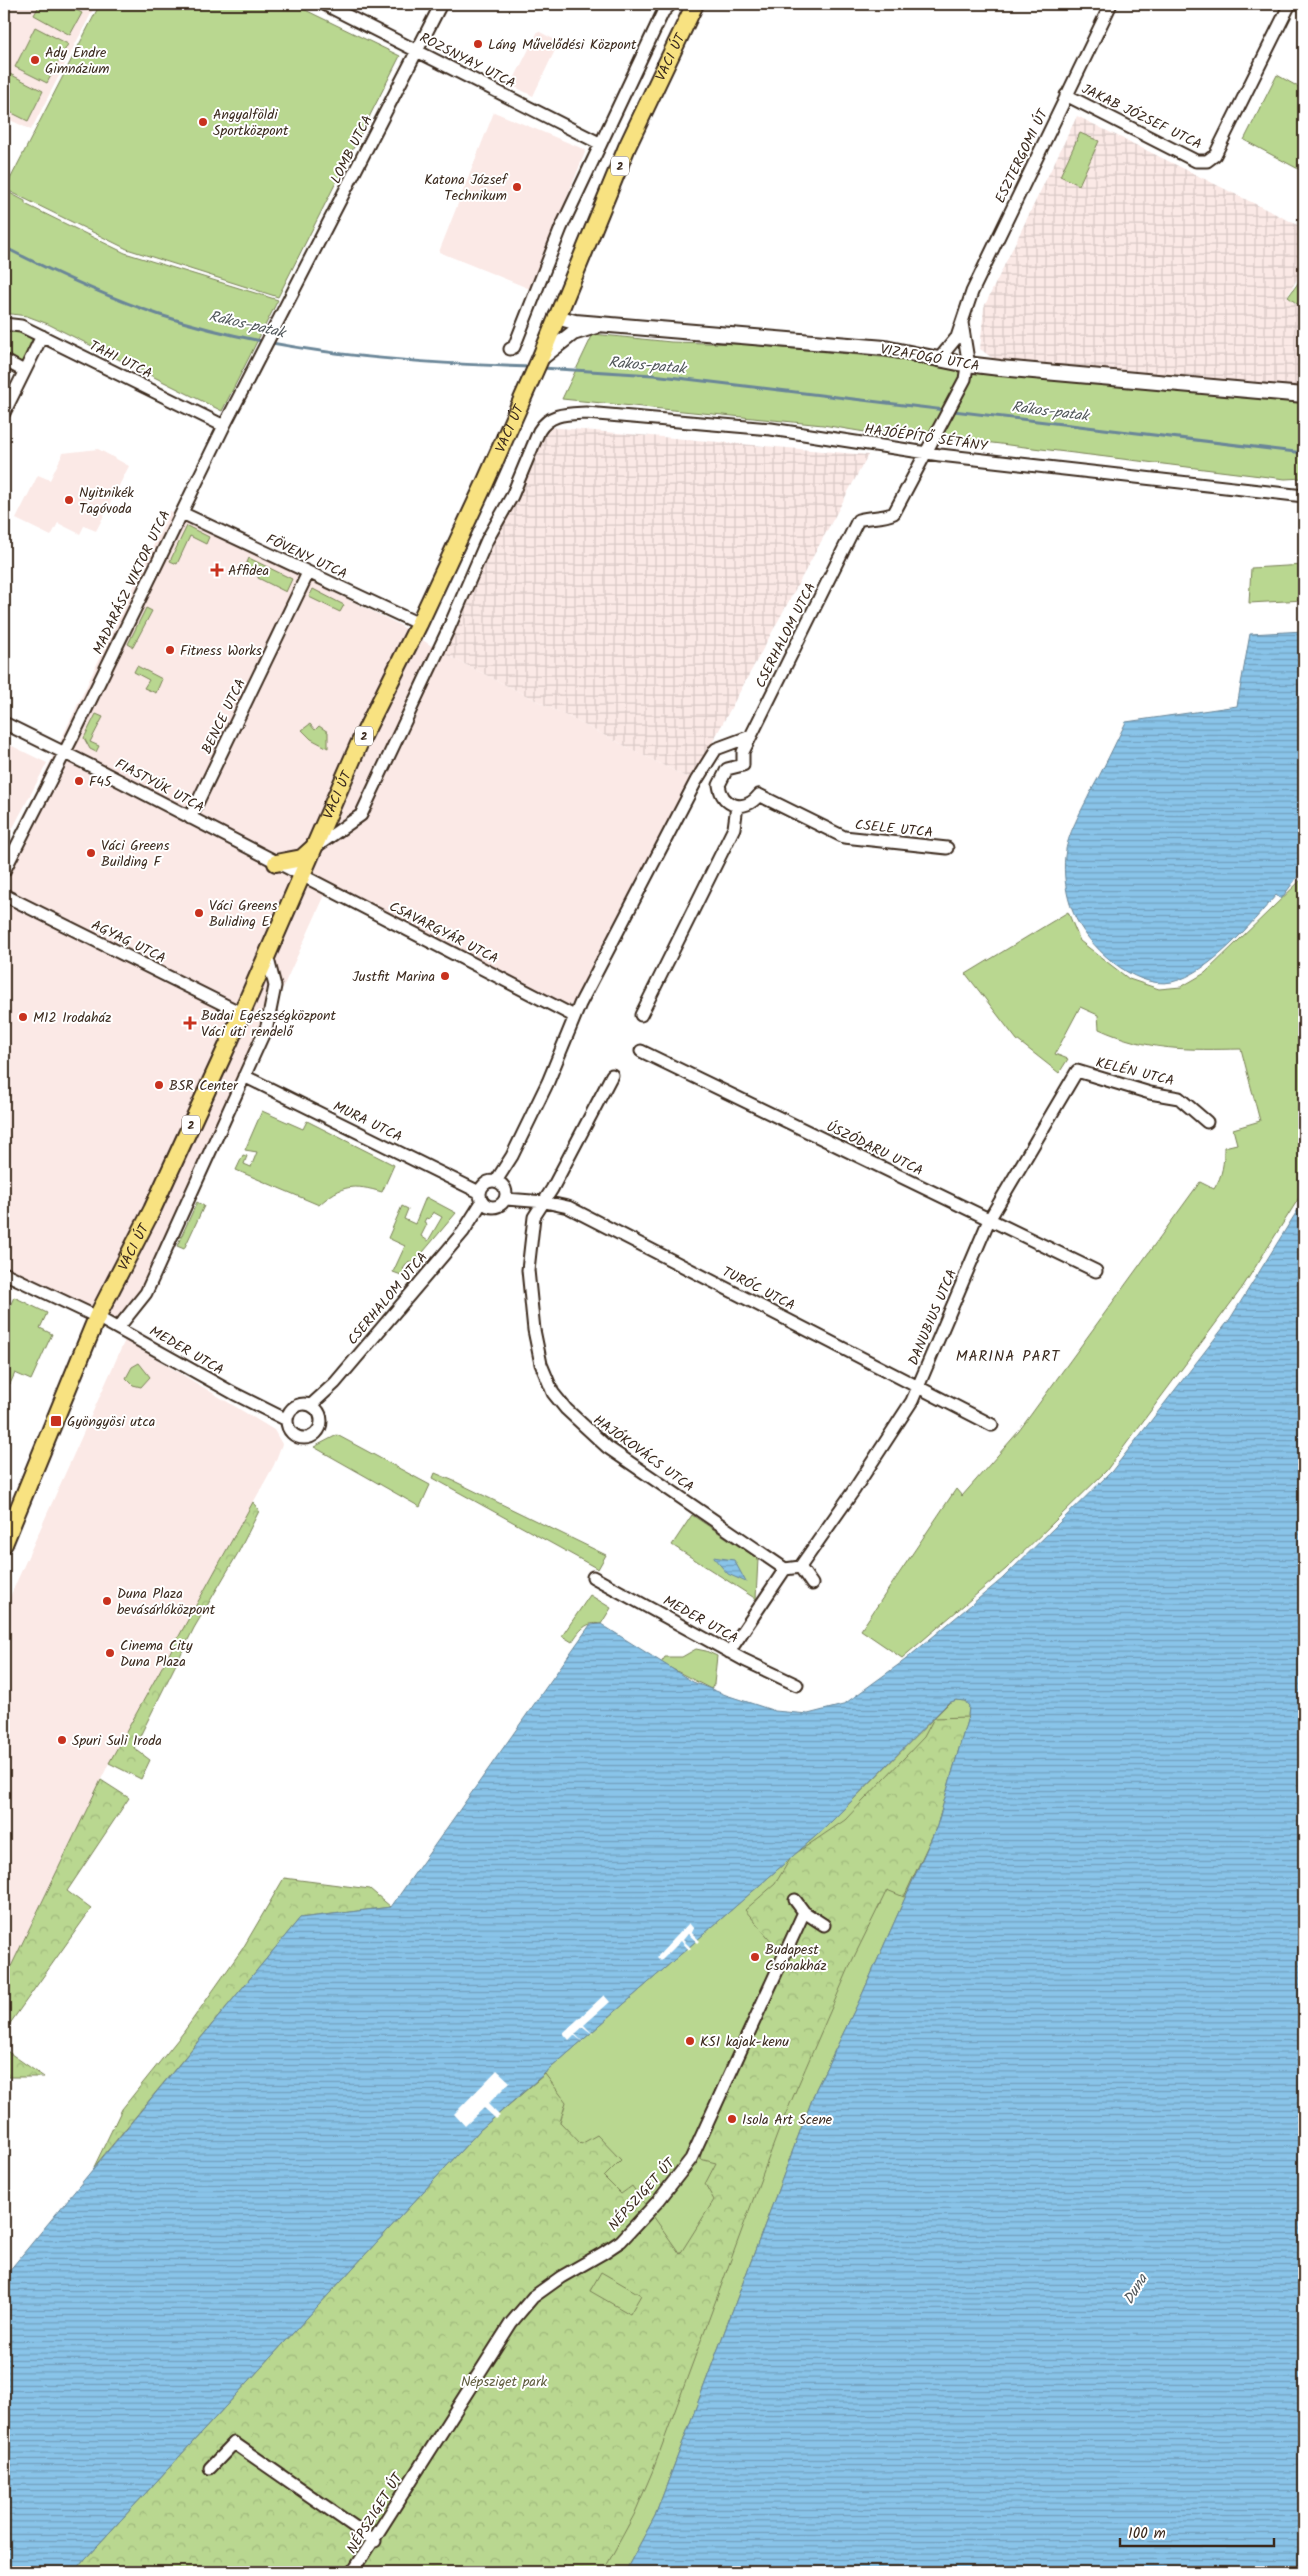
<svg xmlns="http://www.w3.org/2000/svg" width="1308" height="2576" font-family="Kalam,sans-serif">
  <style>
    .built { fill: #fbe9e6 }
    .industrial { fill: url(#industrial-grid) }
    .green { fill: #b9d790; stroke: #7a8057; fill-rule: evenodd }
    .forest { fill: url(#forest-crowns); stroke: #7a8057; fill-rule: evenodd }
    .water { fill: url(#water-rules); stroke: #6a8698 }
    .pier { fill: #fff }
    .lines { fill: none; stroke-linecap: round; stroke-linejoin: round }
    .stream { stroke: #6a8698; stroke-width: 3 }
    .minor-casing { stroke: #3b2a1e; stroke-width: 15 }
    .tertiary-casing { stroke: #3b2a1e; stroke-width: 18 }
    .primary-casing { stroke: #3b2a1e; stroke-width: 20 }
    .minor { stroke: #fff; stroke-width: 11 }
    .tertiary { stroke: #fff; stroke-width: 14 }
    .primary { stroke: #f8e281; stroke-width: 16 }
    .poi-dot { fill: #c8321e; stroke: #fff; stroke-width: 2 }
    .labels { text-anchor: middle; stroke-width: 4; stroke-linejoin: round; paint-order: stroke }
    .shield { fill: #fff; stroke: #766a62; stroke-width: 1 }
    .shield-label { font-size: 12px; font-weight: bold; fill: #3b2a1e }
    .poi-label { font-size: 14px; fill: #3b2a1e; stroke: #fff; text-anchor: start }
    .street-label { font-size: 14px; fill: #3b2a1e; stroke: #fff }
    .park-label { font-size: 14px; fill: #615e40; stroke: #fff }
    .water-label { font-size: 15px; font-style: italic; fill: #52585b; stroke: #fff }
    .neighbourhood-label { font-size: 15px; letter-spacing: 1px; fill: #3b2a1e; stroke: #fff }
  </style>
  <defs>
    <pattern id="industrial-grid" width="8" height="8" patternUnits="userSpaceOnUse" patternTransform="scale(1.25)"><rect width="8" height="8" fill="#fbe9e6"/><path d="M0 4h8M4 0v8" fill="none" stroke="#d8c8c5"/></pattern>
    <pattern id="forest-crowns" width="20" height="18" patternUnits="userSpaceOnUse" patternTransform="scale(1.25)"><rect width="20" height="18" fill="#b9d790"/><path d="M2 6a3 3 0 1 1 6 0M12 15a3 3 0 1 1 6 0" fill="none" stroke="#a0b97c"/></pattern>
    <pattern id="water-rules" width="6" height="5" patternUnits="userSpaceOnUse" patternTransform="scale(1.25)"><rect width="6" height="5" fill="#89c4e9"/><path d="M0 2.5h6" fill="none" stroke="#719fbc"/></pattern>
  </defs>
  <rect width="100%" height="100%" fill="#fff"/>
  <filter id="ink" filterUnits="userSpaceOnUse"><feTurbulence type="fractalNoise" baseFrequency=".02" numOctaves="2"/><feDisplacementMap in="SourceGraphic" scale="10" xChannelSelector="R" yChannelSelector="G"/><feConvolveMatrix kernelMatrix="1 2 1 2 8 2 1 2 1" color-interpolation-filters="sRGB"/></filter>
  <g filter="url(#ink)">
    <!-- built -->
    <path class="built" d="M4,4h92l-65,126 -27,-13z
      M538,31l21,11 -26,54 -22,-11z
      M494,112l92,38 -56,139 -91,-37z
      M98,449l31,17 -33,65 -12,-5 -4,8 -22,-11 -7,13 -35,-17 22,-44 12,5 13,-27z
      M170,511l228,113 43,28 251,128 -116,221 -8,6 -239,-121 -198,436 -48,-4 -79,-40v-419z
      M4,742l43,21 -43,82z
      M125,1340l149,90 8,14 -8,21 -165,298 -105,218v-371z"/>
    <!-- industrial -->
    <path class="industrial" d="M1077,116l227,112v39l-17,30 17,13v92l-310,-29 1,-13 -15,-11 4,-42z
      M549,427l319,28 -176,325 -251,-128z"/>
    <!-- green -->
    <path class="green" d="M40,4h25l17,9 -12,22 -36,-20z
      M100,4h193l107,52 -122,241 -151,-48 -122,-60z
      M35,27l33,17 -21,39 -32,-16z
      M4,71l39,20 -15,30 -24,-12z
      M1277,75l27,15v82l-60,-32z
      M1080,133l19,8 -20,44 -19,-9z
      M4,190l21,11v3l100,49 153,47 -56,111 -174,-87 -21,-8 -23,-3z
      M1304,275v34l-16,-12z
      M4,329l12,1 16,9 -9,22 -4,2 -15,-7z
      M593,334l78,8 71,2 160,15 40,9 362,34v76l-19,1 -317,-39 -74,-8 -23,1 -48,-8 -261,-26z
      M187,526l22,11 -3,7 -16,-8 -13,28 -7,-3z
      M249,558l43,21 -6,13 -28,-14v-7l-12,-6z
      M1304,565v35l-55,3 2,-35z
      M313,589l31,16 -4,7 -31,-15z
      M146,608l6,3 -19,36 -5,-3z
      M137,666l25,13 -6,14 -12,-5 5,-8 -15,-8z
      M96,714l7,3 -13,25 9,4 -3,6 -6,-3 -6,-11z
      M310,724l5,6 4,-4 9,6v16l-17,-9 -9,-9z
      M1304,877v313l-62,98 -136,183 -100,98 -104,89 -41,-28 95,-141 6,7 57,-65 181,-249 14,7c9,-14 10,-26 10,-42l13,-3 -4,-15 27,-8 -19,-72c-52,1 -94,2 -142,-20l-1,-14 -18,-8 -25,47 13,5 -9,14 -42,-33 -51,-66 102,-62 12,29 49,38 30,10 22,-2 24,-14z
      M262,1111l41,18 4,-8 87,44 -12,27c-28,-8 -40,-8 -63,13l-83,-35 7,-15 4,1 -3,8 7,3 6,-15 -12,-2z
      M426,1197l30,16 -43,51 -4,-3 -6,8 4,3 -3,4 -11,-4 12,-26 -17,-8 14,-32 6,3 -4,10 11,5zM433,1212l9,5 -14,24 -7,-5 6,-12 -3,-2 2,-4 3,1z
      M197,1202l7,4 -20,43 -7,-3z
      M14,1297l33,16 -7,15 12,6 -21,46 -16,-7 -5,11 -6,-2v-63z
      M139,1363l11,14 -9,10 -8,-2 -7,-7 6,-11z
      M337,1435l93,50 -10,22 -106,-60z
      M435,1473l19,8 152,74 -8,14 -165,-91z
      M692,1515l66,44 -2,40 -84,-54z
      M590,1595l21,13 -10,16c-15,-3 -21,6 -29,18l-10,-6z
      M696,1649l10,2 11,5 -3,28 -3,5 -50,-26 4,-6h17z
      M956,1700l9,1 4,5 -1,11 -31,109 -76,171 -45,92 -161,427 -30,56h-550l10,-13 395,-429 345,-302 124,-125z"/>
    <!-- forest -->
    <path class="forest" d="M253,1502l6,9 -21,42 -44,75 -60,120 16,12 -9,19 -32,-16z
      M968,1717l-31,109 -33,71 -17,-7 -35,71 -72,166 -127,343 -19,45 -31,57h-528l10,-13 395,-429 65,-56 21,28 -6,20 21,22 16,-9 24,25 -17,17 17,17 11,-8 48,68 34,-54 -9,-16 11,-21 -16,-4 5,-25 78,-179 -38,-45 30,-26 17,-28 53,-36 79,-83 10,-19zM601,2272l40,23 -11,19 -40,-23z
      M101,1780l28,18 -62,93 24,18 -87,123v-51z
      M284,1878l86,11 21,18 -91,11 -206,249 28,-58 61,-76 60,-85z
      M4,2049l40,28h-40z"/>
    <!-- water -->
    <path class="water" d="M1304,631v237l-23,31 -5,-4c-25,29 -66,78 -104,87 -38,8 -86,-37 -99,-70 -7,-16 -10,-39 -8,-56 2,-22 16,-44 25,-63 13,-23 24,-47 36,-71l111,-16 13,-72z
      M1304,1200v1372h-679l30,-56 161,-427 45,-92 76,-171 31,-109 1,-11 -4,-5 -9,-1 -8,3 -123,125 -345,302 -395,429 -10,13h-71v-295l296,-359 91,-11 199,-282 11,-1 92,58 33,13 49,16 33,3 35,-9 62,-45 97,-81 110,-108 118,-152z
      M713,1557l21,3 12,22 -18,-8z"/>
    <!-- pier -->
    <path class="pier" d="M689,1923l5,6 -3,3 9,9 -2,2 -10,-9 -5,6 8,8 -2,2 -8,-9 -20,20 -4,-4z
      M604,1995l6,7 -26,23 10,10 -11,-8 -8,7 9,9 -10,-8 -5,5 -6,-7z
      M497,2070l13,12 -22,22 12,12 -4,3 -12,-11 -19,18 -11,-12z"/>
    <g class="lines">
      <!-- stream -->
      <path class="stream" d="M4,247c51,26 102,50 156,68 120,39 246,48 371,52
        M542,368l111,7 651,78"/>
      <defs>
        <path id="minor" d="M324,4l275,139
          M1066,95l130,66h11l8,-6 75,-151
          M4,324l17,2 203,100
          M510,349l4,-2 47,-119 102,-216 8,-8
          M939,359l18,-22 15,-45 139,-288
          M4,360l20,11
          M4,413l38,-77
          M182,513l237,111
          M4,723l85,42 485,251
          M190,818l118,-245
          M314,848l47,-33 87,-185 39,-90 25,-44 27,-65c11,-18 28,-17 47,-18l185,16 169,26 364,41
          M947,848l-103,-11 -85,-42c-14,18 -37,12 -40,-10l8,-16 16,-4v-13l115,-232c12,-4 24,-1 36,-7l71,-134 3,-19 -6,-37
          M4,871l69,-135 151,-310 217,-422
          M4,895l237,118
          M641,1015l93,-187 3,-22
          M641,1051l455,220
          M612,1075l-60,114 -18,28 -6,53 6,60 7,34 12,29 13,16 41,38 178,122 15,-2 12,17
          M244,1076l235,116
          M480 1194a13 13 0 1 1 26 0a13 13 0 1 1-26 0Z
          M496,1181l16,-25 36,-74 32,-78 116,-223 20,-32 35,-13
          M506,1199l39,3 23,5 424,218
          M4,1273l93,44 138,77 52,26
          M118,1328l28,-35 121,-267 8,-40 -8,-31
          M287 1421a17 17 0 1 1 34 0a17 17 0 1 1-34 0Z
          M311,1405l24,-22 128,-151 19,-30
          M800,1567l54,-77 58,-89 77,-181 88,-149 73,22 29,5 28,24
          M593,1577l151,83 53,25
          M729,1652l56,-83
          M795,1900l9,12
          M210,2468l24,-25 141,98
          M353,2572l158,-249 22,-26 28,-20 42,-24 18,-12 38,-41 32,-41 113,-247 20,13"/>
        <path id="tertiary" d="M556,317l19,5 310,26 73,15 42,5 304,27
          M540,359l33,-26 23,-7"/>
        <g id="primary">
          <path d="M276,863l26,-5 10,-9"/>
          <path id="s1" d="M4,1544l93,-227 55,-107 78,-170 129,-296 60,-120 66,-141 55,-124 87,-212 68,-143"/>
        </g>
      </defs>
      <!-- minor casing -->
      <use href="#minor" class="minor-casing"/>
      <!-- tertiary casing -->
      <use href="#tertiary" class="tertiary-casing"/>
      <!-- primary casing -->
      <use href="#primary" class="primary-casing"/>
      <!-- minor -->
      <use href="#minor" class="minor"/>
      <!-- tertiary -->
      <use href="#tertiary" class="tertiary"/>
      <!-- primary -->
      <use href="#primary" class="primary"/>
    </g>
  </g>
  <!-- markers -->
  <g class="poi-dot">
    <circle cx="478" cy="44" r="5"/>
    <circle cx="35" cy="60" r="5"/>
    <circle cx="203" cy="122" r="5"/>
    <circle cx="517" cy="187" r="5"/>
    <circle cx="69" cy="500" r="5"/>
    <path d="M214.5 562.5h5v5h5v5h-5v5h-5v-5h-5v-5h5z"/>
    <circle cx="170" cy="650" r="5"/>
    <circle cx="79" cy="781" r="5"/>
    <circle cx="91" cy="853" r="5"/>
    <circle cx="199" cy="913" r="5"/>
    <circle cx="445" cy="976" r="5"/>
    <circle cx="23" cy="1017" r="5"/>
    <path d="M187.5 1015.5h5v5h5v5h-5v5h-5v-5h-5v-5h5z"/>
    <circle cx="159" cy="1085" r="5"/>
    <rect x="50" y="1415" width="12" height="12" rx="2.5"/>
    <circle cx="107" cy="1601" r="5"/>
    <circle cx="110" cy="1653" r="5"/>
    <circle cx="62" cy="1740" r="5"/>
    <circle cx="755" cy="1957" r="5"/>
    <circle cx="690" cy="2041" r="5"/>
    <circle cx="732" cy="2119" r="5"/>
  </g>
  <g class="labels">
    <!-- shield labels -->
    <g class="shield">
      <rect x="611" y="156.5" width="18" height="19" rx="4"/>
      <rect x="355" y="726.5" width="18" height="19" rx="4"/>
      <rect x="182" y="1115.5" width="18" height="19" rx="4"/>
    </g>
    <g class="shield-label">
      <text x="620" y="170">2</text>
      <text x="364" y="740">2</text>
      <text x="191" y="1129">2</text>
    </g>
    <!-- poi labels -->
    <g class="poi-label">
      <text x="488" y="49">Láng Művelődési Központ</text>
      <text x="45" y="57">Ady Endre<tspan x="45" dy="16">Gimnázium</tspan></text>
      <text x="213" y="119">Angyalföldi<tspan x="213" dy="16">Sportközpont</tspan></text>
      <text x="507" y="184" text-anchor="end">Katona József<tspan x="507" dy="16">Technikum</tspan></text>
      <text x="79" y="497">Nyitnikék<tspan x="79" dy="16">Tagóvoda</tspan></text>
      <text x="228" y="575">Affidea</text>
      <text x="180" y="655">Fitness Works</text>
      <text x="89" y="786">F45</text>
      <text x="101" y="850">Váci Greens<tspan x="101" dy="16">Building F</tspan></text>
      <text x="209" y="910">Váci Greens<tspan x="209" dy="16">Buliding E</tspan></text>
      <text x="435" y="981" text-anchor="end">Justfit Marina</text>
      <text x="201" y="1020">Budai Egészségközpont<tspan x="201" dy="16">Váci úti rendelő</tspan></text>
      <text x="33" y="1022">M12 Irodaház</text>
      <text x="169" y="1090">BSR Center</text>
      <text x="67" y="1426">Gyöngyösi utca</text>
      <text x="117" y="1598">Duna Plaza<tspan x="117" dy="16">bevásárlóközpont</tspan></text>
      <text x="120" y="1650">Cinema City<tspan x="120" dy="16">Duna Plaza</tspan></text>
      <text x="72" y="1745">Spuri Suli Iroda</text>
      <text x="765" y="1954">Budapest<tspan x="765" dy="16">Csónakház</tspan></text>
      <text x="700" y="2046">KSI kajak-kenu</text>
      <text x="742" y="2124">Isola Art Scene</text>
    </g>
    <!-- street labels -->
    <g class="street-label">
      <text dy="5" stroke="none"><textPath href="#s1" startOffset="1630">VÁCI ÚT</textPath></text>
      <text transform="translate(468 60) rotate(27)" y="5">ROZSNYAY UTCA</text>
      <text transform="translate(1142 116) rotate(26)" y="5">JAKAB JÓZSEF UTCA</text>
      <text transform="translate(351 149) rotate(-63)" y="5">LOMB UTCA</text>
      <text transform="translate(1021 156) rotate(-64)" y="5">ESZTERGOMI ÚT</text>
      <text transform="translate(930 357) rotate(10)" y="5">VIZAFOGÓ UTCA</text>
      <text transform="translate(121 359) rotate(26)" y="5">TAHI UTCA</text>
      <text dy="5" stroke="none"><textPath href="#s1" startOffset="1225">VÁCI ÚT</textPath></text>
      <text transform="translate(926 437) rotate(8)" y="5">HAJÓÉPÍTŐ SÉTÁNY</text>
      <text transform="translate(307 556) rotate(25)" y="5">FÖVENY UTCA</text>
      <text transform="translate(131 582) rotate(-64)" y="5">MADARÁSZ VIKTOR UTCA</text>
      <text transform="translate(785 635) rotate(-63)" y="5">CSERHALOM UTCA</text>
      <text transform="translate(223 716) rotate(-64)" y="5">BENCE UTCA</text>
      <text transform="translate(160 785) rotate(28)" y="5">FIASTYÚK UTCA</text>
      <text dy="5" stroke="none"><textPath href="#s1" startOffset="820">VÁCI ÚT</textPath></text>
      <text transform="translate(894 828) rotate(6)" y="5">CSELE UTCA</text>
      <text transform="translate(444 932) rotate(27)" y="5">CSAVARGYÁR UTCA</text>
      <text transform="translate(129 941) rotate(26)" y="5">AGYAG UTCA</text>
      <text transform="translate(1135 1071) rotate(14)" y="5">KELÉN UTCA</text>
      <text transform="translate(368 1121) rotate(26)" y="5">MURA UTCA</text>
      <text transform="translate(875 1148) rotate(26)" y="5">ÚSZÓDARU UTCA</text>
      <text dy="5" stroke="none"><textPath href="#s1" startOffset="324">VÁCI ÚT</textPath></text>
      <text transform="translate(759 1288) rotate(27)" y="5">TURÓC UTCA</text>
      <text transform="translate(387 1298) rotate(-50)" y="5">CSERHALOM UTCA</text>
      <text transform="translate(932 1317) rotate(-67)" y="5">DANUBIUS UTCA</text>
      <text transform="translate(187 1350) rotate(30)" y="5">MEDER UTCA</text>
      <text transform="translate(644 1453) rotate(36)" y="5">HAJÓKOVÁCS UTCA</text>
      <text transform="translate(701 1619) rotate(29)" y="5">MEDER UTCA</text>
      <text transform="translate(641 2194) rotate(-48)" y="5">NÉPSZIGET ÚT</text>
      <text transform="translate(374 2513) rotate(-58)" y="5">NÉPSZIGET ÚT</text>
    </g>
    <!-- park labels -->
    <g class="park-label">
      <text x="504" y="2386">Népsziget park</text>
    </g>
    <!-- water labels -->
    <g class="water-label">
      <text transform="translate(247 324) rotate(13)" y="5">Rákos-patak</text>
      <text transform="translate(647 365) rotate(5)" y="5">Rákos-patak</text>
      <text transform="translate(1050 411) rotate(7)" y="5">Rákos-patak</text>
      <text transform="translate(1135 2289) rotate(-59)" y="5">Duna</text>
    </g>
    <!-- neighbourhood labels -->
    <g class="neighbourhood-label">
      <text x="1008" y="1361">MARINA PART</text>
    </g>
  </g>
  <!-- margin -->
  <rect width="1308" height="2576" fill="none" stroke="#fff" stroke-width="20"/>
  <rect x="10" y="10" width="1288" height="2556" fill="none" stroke="#3b2a1e" stroke-width="2" filter="url(#ink)"/>
  <!-- scale -->
  <path d="M1120 2538v8h154v-8" fill="none" stroke="#3b2a1e" stroke-width="2.5"/>
  <text x="1128" y="2538" font-size="15" fill="#3b2a1e" stroke="#ffffff" stroke-width="4" paint-order="stroke">100 m</text>
</svg>
